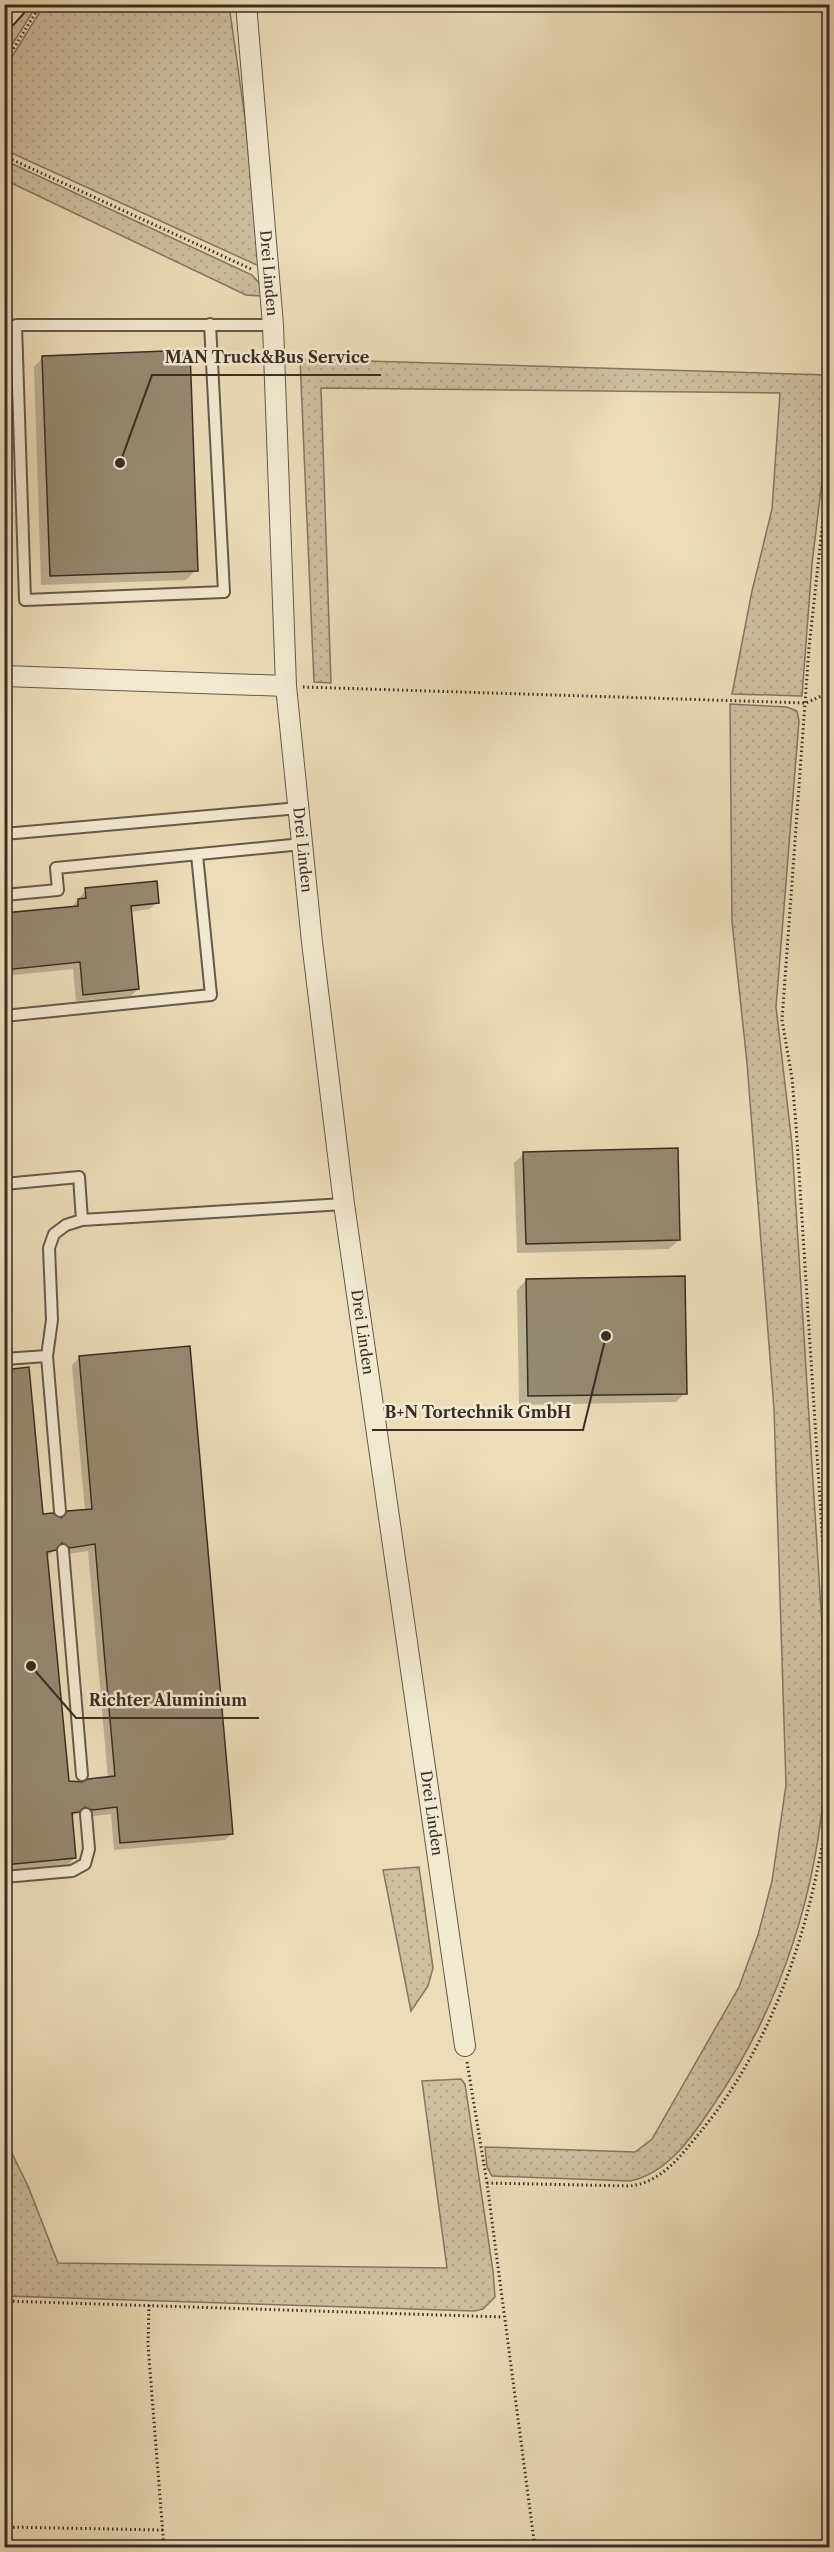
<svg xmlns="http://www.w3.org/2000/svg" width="834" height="2552" font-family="'Libre Caslon Text',serif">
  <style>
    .grass { fill: url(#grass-dots); stroke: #847662; stroke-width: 1.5 }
    .shadow { fill: #0003; fill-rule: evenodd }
    .building { fill: #968971; stroke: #392d25; stroke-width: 1.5; fill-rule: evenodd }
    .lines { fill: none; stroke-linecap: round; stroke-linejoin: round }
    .lane-casing { stroke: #66594a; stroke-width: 14 }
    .street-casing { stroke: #66594a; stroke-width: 22 }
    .secondary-casing { stroke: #392d25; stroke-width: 32 }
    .path { stroke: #392d25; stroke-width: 3; stroke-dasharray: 1.5 3; stroke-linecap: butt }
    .lane { stroke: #f3e9d1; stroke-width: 10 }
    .street { stroke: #f3e9d1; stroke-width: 20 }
    .secondary { stroke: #f3e9d1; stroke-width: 28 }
    .labels { text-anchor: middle; stroke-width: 5; stroke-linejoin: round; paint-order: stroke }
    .street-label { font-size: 15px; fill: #392d25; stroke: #f3e9d1 }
    .leader { fill: none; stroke: #392d25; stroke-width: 2 }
    .callout-dot { fill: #392d25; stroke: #f3e9d1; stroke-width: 2 }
    .callout-label { font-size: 16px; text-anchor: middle; font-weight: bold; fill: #392d25; stroke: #f3e9d1; stroke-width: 5; stroke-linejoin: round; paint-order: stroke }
  </style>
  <defs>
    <pattern id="grass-dots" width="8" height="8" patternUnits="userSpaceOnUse" patternTransform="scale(1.5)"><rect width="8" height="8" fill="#cebf9f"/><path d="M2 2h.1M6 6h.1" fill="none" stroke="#b2a489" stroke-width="1.8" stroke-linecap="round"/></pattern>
  </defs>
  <rect width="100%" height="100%" fill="#ecddb8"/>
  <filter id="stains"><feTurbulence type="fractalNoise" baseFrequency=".00333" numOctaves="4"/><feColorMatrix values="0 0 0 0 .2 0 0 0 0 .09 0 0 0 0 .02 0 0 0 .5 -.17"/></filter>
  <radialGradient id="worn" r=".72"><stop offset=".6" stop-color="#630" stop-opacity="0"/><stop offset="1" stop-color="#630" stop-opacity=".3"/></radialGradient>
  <!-- grass -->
  <path class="grass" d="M18,5h19l-32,51v-32z
    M44,5h185l16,113 14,148 -254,-116v-82z
    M4,160l248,115 8,9 2,12 -16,-1 -241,-115z
    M300,359l529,16 -1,55 -16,134 -10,132 -70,-2 20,-103 20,-82 8,-116 -459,-5 10,295 -17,-1z
    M730,704l57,3 10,4 2,10 -23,286 16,137 33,530c0,29 3,58 1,87 -6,124 -43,243 -114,346 -20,30 -44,66 -82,74l-138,-5 -5,-9 -2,-20 150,5 17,-13 87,-152 19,-52 14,-54 14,-96 -12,-376 -27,-346 -15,-141z
    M419,1867l14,101 -5,18 -17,25 -28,-141z
    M461,2079l4,5 28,187 2,26 -12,12 -9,2 -469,-15v-157l23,47 30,77 389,5 -25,-187z"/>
  <!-- shadow -->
  <path class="shadow" d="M43,357l153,213 -10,10 -145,5 -7,-218z
    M86,890l71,12 -7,7 -20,3 8,77 -7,7 -55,5 -3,-32 -69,7v-61l67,-7z
    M524,1154l155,86 -10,9 -152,4 -3,-90z
    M526,1280l159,113 -9,9 -157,3 -2,-115z
    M79,1358l153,475 -7,7 -111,10 -3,-36 -26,3 -9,-4 -5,5 4,40 -7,7 -64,6v-500l38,145 19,4 24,-9 -13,-146zM55,1549l7,6 26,-4 20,227 -24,6 -16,-2 -22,-224z"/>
  <!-- building -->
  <path class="building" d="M190,350l8,221 -148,5 -8,-220z
    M157,881l2,22 -28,3 8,83 -56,6 -3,-33 -76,8v-57l74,-7v-7l8,-1 -1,-10z
    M678,1148l2,92 -154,4 -3,-92z
    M685,1276l2,118 -159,2 -2,-117z
    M190,1346l43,488 -113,9 -3,-36 -25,3 -7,-3 -6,5 -7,1 4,45 -72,7v-495l25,-3 14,147 10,-1 8,5 6,-7 25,-2 -13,-153zM62,1543l8,5 25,-4 11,130 9,102 -27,3 -6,3 -13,-1 -22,-229 9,-2z"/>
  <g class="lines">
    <defs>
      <path id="lane" d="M210,324l14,268 -199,8 -9,-275h257
        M4,834l295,-26
        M4,895l54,-5 -2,-22 246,-24
        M4,1016l207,-21 -14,-140
        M4,1184l75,-7 3,43
        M4,1359l43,-3
        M60,1511l-13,-155 5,-36 -3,-72 5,-14 12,-9 16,-5 262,-16
        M63,1550l19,225
        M4,1877l68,-6 13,-7 4,-15 -3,-35"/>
      <g id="street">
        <path id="s1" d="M246,4l27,321 13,361 26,256 32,262 121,842"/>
        <path d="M4,676l282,10"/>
      </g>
      <path id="secondary" d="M4,13l8,-9"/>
    </defs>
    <!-- lane casing -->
    <use href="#lane" class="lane-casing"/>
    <!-- street casing -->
    <use href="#street" class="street-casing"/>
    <!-- secondary casing -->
    <use href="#secondary" class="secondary-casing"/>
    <!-- path -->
    <path class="path" d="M4,64l37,-60
      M4,156l247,113
      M830,455l-21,193 -27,372 10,58 4,47 34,532
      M303,687l503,16 24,-11
      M467,2062l20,121 48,365
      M487,2183l143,3c31,-4 48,-27 67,-50 80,-95 118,-221 133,-343
      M4,2301l499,16
      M149,2305l-1,40 16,203
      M4,2527l159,3"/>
    <!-- lane -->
    <use href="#lane" class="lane"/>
    <!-- street -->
    <use href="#street" class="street"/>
    <!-- secondary -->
    <use href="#secondary" class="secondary"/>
  </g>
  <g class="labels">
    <!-- street labels -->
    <g class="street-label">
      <text dy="5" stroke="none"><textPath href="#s1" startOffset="270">Drei Linden</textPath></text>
      <text dy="5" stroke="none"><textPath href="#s1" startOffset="848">Drei Linden</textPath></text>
      <text dy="5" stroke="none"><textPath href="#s1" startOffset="1334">Drei Linden</textPath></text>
      <text dy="5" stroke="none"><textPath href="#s1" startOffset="1820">Drei Linden</textPath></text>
    </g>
  </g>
  <!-- callouts -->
  <path class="leader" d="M120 463L152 375H381M606 1336L583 1430H372M31 1666L76 1718H259"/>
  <g class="callout-dot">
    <circle cx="120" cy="463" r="6"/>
    <circle cx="606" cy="1336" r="6"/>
    <circle cx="31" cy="1666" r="6"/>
  </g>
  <g class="callout-label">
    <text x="267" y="363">MAN Truck&amp;Bus Service</text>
    <text x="478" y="1418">B+N Tortechnik GmbH</text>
    <text x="168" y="1706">Richter Aluminium</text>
  </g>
  <!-- margin -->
  <rect width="834" height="2552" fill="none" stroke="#ecddb8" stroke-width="24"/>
  <rect x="6" y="6" width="822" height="2540" fill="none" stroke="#392d25" stroke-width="3"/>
  <rect x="12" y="12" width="810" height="2528" fill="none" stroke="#392d25" stroke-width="1.5"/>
  <rect width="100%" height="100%" filter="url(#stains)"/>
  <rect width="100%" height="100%" fill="url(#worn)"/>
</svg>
